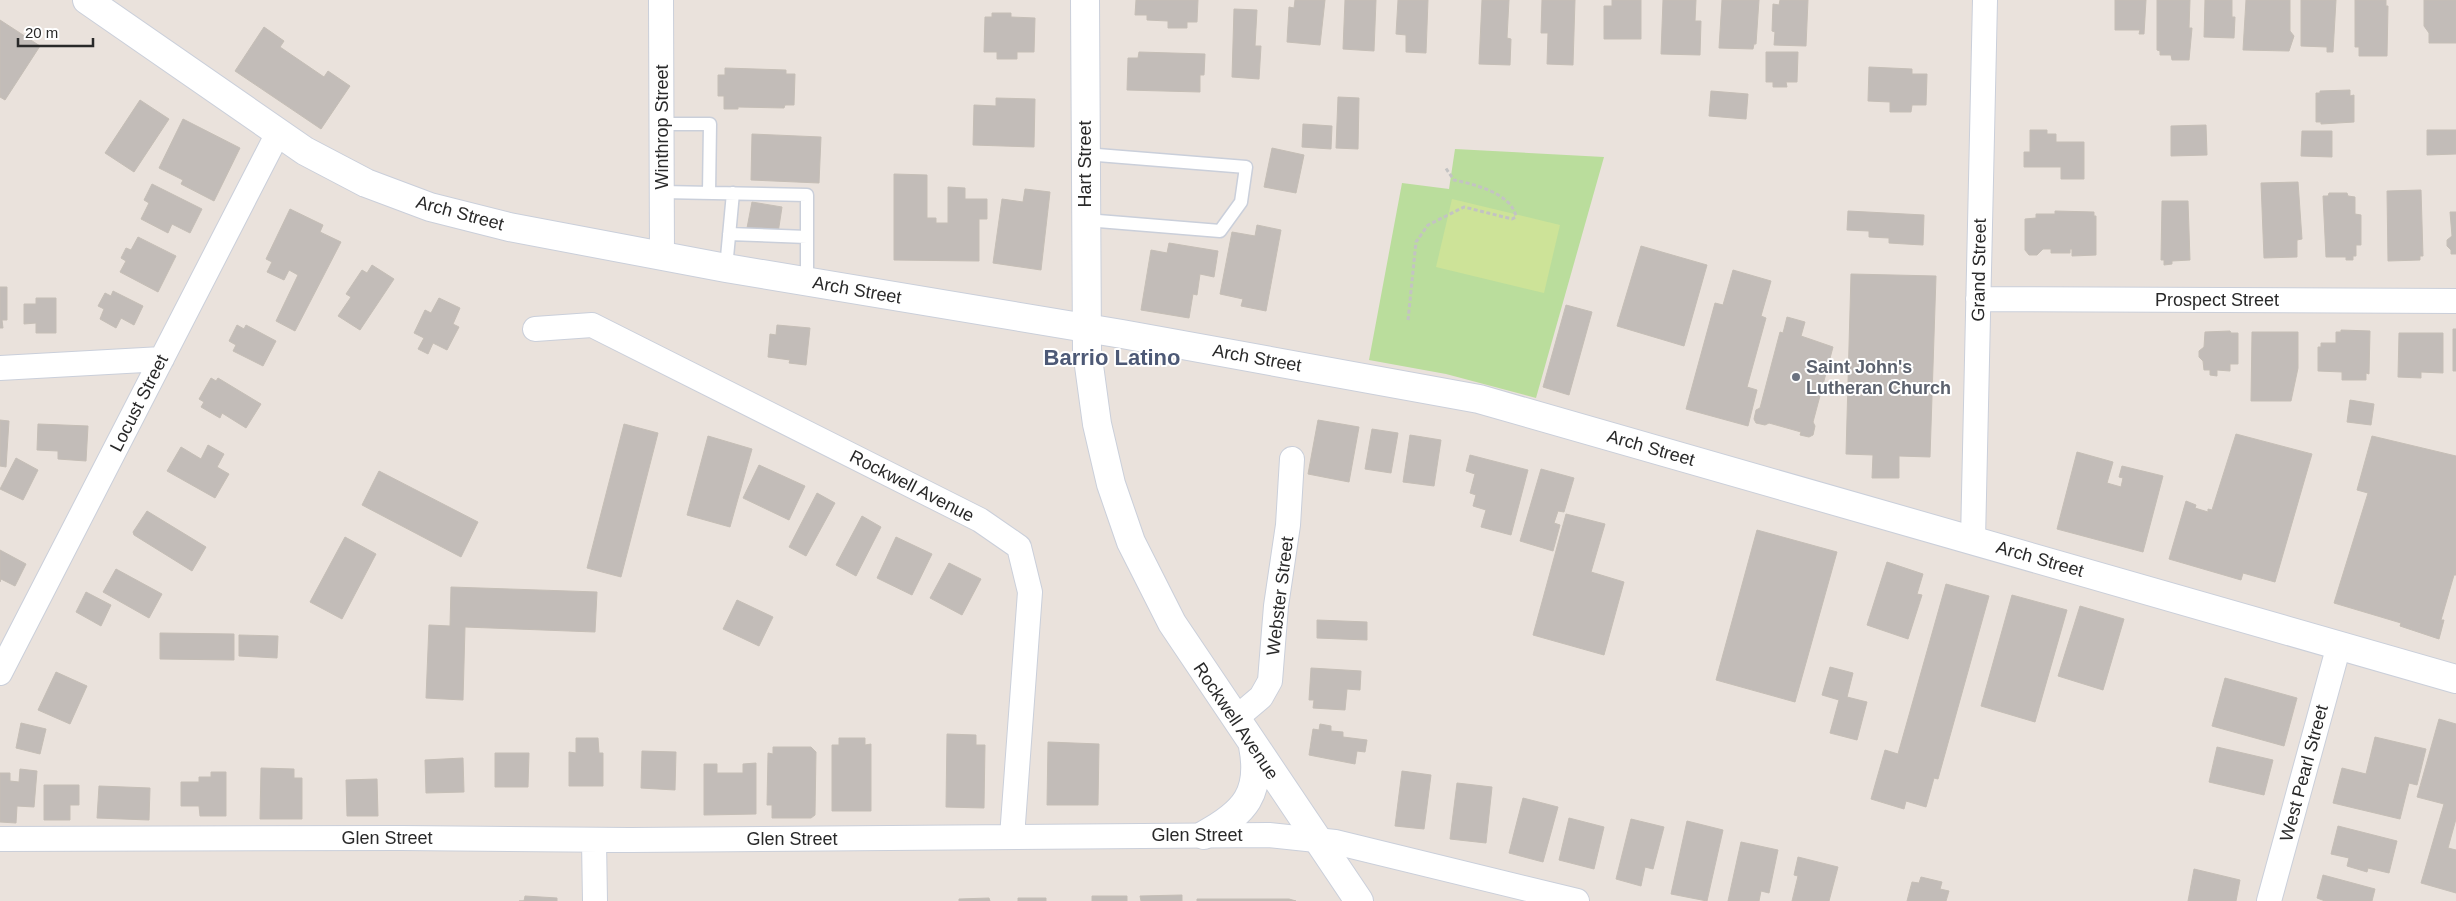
<svg xmlns="http://www.w3.org/2000/svg" width="2456" height="901" font-family="Helvetica,sans-serif">
  <style>
    .green { fill: #badd9c }
    .pitch { fill: #cde398 }
    .building { fill: #c2bcb8; stroke: #c5beb6 }
    .lines { fill: none; stroke-linecap: round; stroke-linejoin: round }
    .service-casing { stroke: #cacfda; stroke-width: 15 }
    .minor-casing { stroke: #cacfda; stroke-width: 26 }
    .tertiary-casing { stroke: #cacfda; stroke-width: 30 }
    .secondary-casing { stroke: #cacfda; stroke-width: 30 }
    .path { stroke: #c3c3c3; stroke-width: 3; stroke-dasharray: 4 2.5; stroke-linecap: butt }
    .service { stroke: #fff; stroke-width: 12 }
    .minor { stroke: #fff; stroke-width: 24 }
    .tertiary { stroke: #fff; stroke-width: 28 }
    .secondary { stroke: #fff; stroke-width: 28 }
    .worship-dot { fill: #6b7280; stroke: #fff; stroke-width: 2 }
    .labels { text-anchor: middle; stroke-width: 4; stroke-linejoin: round; paint-order: stroke }
    .street-label { font-size: 18px; fill: #292929; stroke: #fff }
    .worship-label { font-size: 18px; font-weight: bold; fill: #5b616d; stroke: #fff; text-anchor: start }
    .district-label { font-size: 22px; font-weight: bold; fill: #4d5976; stroke: #fff }
  </style>
  <rect width="100%" height="100%" fill="#eae2dc"/>
  <!-- green -->
  <path class="green" d="M1455,149l149,8 -68,241 -90,-24 -77,-14 33,-177 47,6z"/>
  <!-- pitch -->
  <path class="pitch" d="M1452,199l108,26 -16,68 -108,-26z"/>
  <!-- building -->
  <path class="building" d="M1136,0h62l-1,22h-10v6h-19v-7l-21,-1v-5h-12z
    M1295,0h30l-5,45 -33,-3 2,-35 5,1z
    M1345,0h31l-2,51 -31,-2z
    M1398,0h30l-2,53 -20,-1v-17l-10,-1z
    M1482,0h27l-2,38 4,1 -1,26 -31,-1z
    M1542,0h33l-2,65 -26,-1 1,-31h-7z
    M1612,0h29v39h-37v-33h8z
    M1663,0h33l-1,21h6l-1,34 -39,-1z
    M1722,0h37l-3,44h-2l-1,5 -34,-1z
    M1780,0h28l-2,46 -32,-1 1,-13 -3,-1 1,-27 6,1z
    M2115,0h31l-2,34h-5l1,-4h-25z
    M2157,0h33l-1,28h3l-3,32h-17l-1,-5h-11v-4l-3,-1z
    M2205,0h27v17h3l-1,21 -30,-1z
    M2246,0h44v31l4,5 -5,15 -46,-1z
    M2301,0h35l-3,52h-6v-5l-26,-1z
    M2355,0h31v6h2l-1,50h-28v-9h-4z
    M2424,0h32v43h-27v-10l-5,-7z
    M1234,9l23,1 -2,36h6l-2,33 -27,-2z
    M992,13h19v4l24,1 -1,34h-17v7h-20v-7h-13l1,-35h7z
    M0,20l40,26 -35,54 -5,-3z
    M264,27l20,14 -4,6 44,30 4,-6 22,15 -29,43 -86,-58z
    M1139,52l66,2 -1,21h-4v17l-73,-2 1,-32h10z
    M1766,52h32l-1,30h-11l1,5h-14v-5h-7z
    M1869,67l43,2v5h15l-1,31h-14l-1,7h-21v-10l-22,-1z
    M725,68l61,2v4h9l-1,31h-9l-1,3 -46,-1v2h-14v-13h-6v-21h7z
    M2350,90v6l4,-1v27l-33,2v-2h-5v-29h4v-2z
    M1711,91l37,3 -2,25 -37,-3z
    M1338,97l21,1 -1,51 -22,-1z
    M996,98l39,1 -1,48 -61,-2 1,-40 22,1z
    M140,100l29,19 -35,53 -29,-19z
    M183,119l57,29 -26,53 -33,-17 2,-4 -24,-12z
    M1303,124l29,2 -1,23 -29,-2z
    M2206,125l1,30 -36,1v-30z
    M2030,130h17v4h9v8h28v37h-23v-12h-37v-15h6z
    M2427,130h29v24l-29,1z
    M2302,131h30v26l-31,-1z
    M752,134l69,3 -2,46 -68,-3z
    M1272,148l32,7 -8,38 -32,-6z
    M894,174l33,1v43h9v5h12v-36l17,1v11h22v20h-8v42l-85,-1z
    M2298,182l4,57 -5,1v17l-33,1 -3,-75z
    M152,184l50,25 -12,24 -18,-9 -4,9 -27,-14 8,-16 -5,-3z
    M1025,189l25,3 -9,78 -48,-7 9,-64 21,3z
    M2421,190l2,66h-3v4l-32,1 -1,-70z
    M2329,193h18l1,3 7,1v17l6,1v30h-5v11h-3v4h-7v-3h-20l-3,-61h5z
    M2162,201h26l2,59 -18,1v3l-8,1v-5h-3z
    M752,202l30,5 -4,26 -31,-5z
    M290,209l33,16 -3,7 21,10 -46,89 -19,-10 22,-46 -9,-5 -5,10 -17,-8 5,-10 -6,-3z
    M1848,211l76,4 -1,30 -34,-2v-5l-20,-1v-6l-22,-1z
    M2055,211l39,1v4h2v39l-24,1v-7h-2v4h-19v-4h-8l-6,6h-8l-4,-5v-31l11,-1v-4h19z
    M2450,212h6v42h-5v-4l-4,-4v-6l5,-4z
    M1257,225l24,5 -15,81 -25,-5 2,-7 -23,-5 12,-62 23,4z
    M138,237l38,19 -18,36 -38,-20 6,-11 -5,-3 5,-10 5,2z
    M1169,243l49,8 -4,26 -14,-3 -3,21 -4,-1 -4,24 -48,-8 10,-60 16,3z
    M1641,246l66,19 -23,81 -67,-20z
    M372,265l22,14 -34,51 -22,-14 13,-19 -5,-3 16,-24 5,3z
    M1733,270l38,11 -10,35 5,2 -19,69 10,3 -9,36 -62,-17 29,-106 8,2z
    M1851,274l85,2 -6,181 -31,-1v22h-27l1,-23 -27,-1z
    M0,287h7v33h-5l1,8h-3z
    M113,291l30,15 -9,19 -13,-7 -5,10 -16,-9 4,-10 -6,-3 7,-13 6,3z
    M36,298h20v35h-20v-10l-12,1v-20h12z
    M439,298l21,10 -7,16 6,3 -12,23 -14,-7 -5,11 -10,-5 6,-11 -10,-5 11,-23 6,3z
    M1566,305l26,7 -23,83 -26,-8z
    M1787,317l18,5 -4,14 32,11 -20,75 2,4 -2,9 -4,2 -9,-2 1,-3 -32,-9 -4,2 -9,-2 -2,-4 2,-9 4,-2 20,-76 3,1z
    M237,325l7,4 2,-4 30,16 -13,25 -30,-15 3,-6 -7,-4z
    M777,325l33,3 -4,37 -17,-2 1,-3 -22,-3 2,-23 6,1z
    M2453,329h3v42h-3z
    M2341,330l29,1 -1,43 -3,-1v7h-24v-8l-24,-1v-24h3v-4h15v-11h5z
    M2230,331l1,2h7v31h-8v7l-13,-1v6l-7,-1v-5h-6l-1,-9 -4,-4v-6l5,-4 1,-15z
    M2252,332h46v36l-7,33h-40z
    M2399,333h44v40l-22,-1v6l-23,-1z
    M211,378l5,3 2,-3 43,26 -15,24 -24,-15 -2,5 -19,-11 3,-5 -5,-3z
    M2350,400l24,4 -3,21 -24,-3z
    M0,420l9,1 -3,46 -6,-1z
    M1318,420l41,7 -10,55 -41,-8z
    M38,424l50,2 -2,35 -28,-2v-8l-21,-1z
    M624,424l34,9 -37,144 -34,-9z
    M1372,429l26,4 -7,40 -26,-4z
    M2236,434l76,20 -37,128 -32,-9 -2,7 -72,-21 17,-58 10,4 -1,3 13,4v-3l4,1z
    M1410,435l31,5 -7,46 -31,-4z
    M708,436l44,13 -22,78 -43,-12z
    M2372,436l84,20v119h-2l-13,45h3l-5,19 -39,-13 1,-3 -67,-20 34,-110 -11,-3z
    M208,445l16,9 -7,13 12,7 -14,24 -48,-27 14,-24 20,12z
    M2077,452l36,10 -6,21 14,4 2,-9 -4,-1 3,-11 41,10 -20,76 -86,-23z
    M1470,455l58,15 -17,65 -30,-8 5,-17 -13,-4 3,-11 -6,-2 5,-19 -9,-3z
    M16,458l22,12 -15,30 -23,-11z
    M759,465l46,21 -16,34 -46,-22z
    M1541,469l33,9 -10,34 -6,-1 -4,12 6,2 -7,26 -33,-10z
    M379,471l99,51 -17,35 -99,-52z
    M817,493l18,10 -29,53 -17,-9z
    M147,511l59,36 -14,24 -58,-36 -1,-3z
    M1566,514l39,10 -14,48 33,10 -20,73 -71,-20z
    M862,516l19,11 -25,49 -20,-11z
    M1757,530l80,22 -42,150 -79,-22z
    M345,537l31,17 -34,65 -32,-17z
    M896,537l36,17 -20,41 -35,-17z
    M0,550l26,14 -11,22 -14,-7 -1,3z
    M1887,562l36,12 -6,20 5,1 -14,44 -41,-14z
    M949,563l32,16 -19,36 -32,-17z
    M116,569l46,25 -13,24 -46,-26z
    M1946,584l43,12 -51,183 -4,-1 -8,29 -20,-6 -2,8 -33,-10 14,-49 13,4z
    M451,587l146,5 -2,40 -130,-5 -2,73 -37,-2 3,-73 21,1z
    M86,592l25,13 -10,21 -25,-14z
    M2012,595l55,15 -32,112 -54,-16z
    M737,600l36,17 -14,29 -36,-17z
    M2080,606l44,13 -21,71 -45,-14z
    M1317,620l50,2v18l-50,-2z
    M160,633l74,1v26l-74,-1z
    M239,635l39,1 -1,22 -38,-2z
    M1830,667l23,6 -6,24 20,5 -10,38 -27,-7 9,-33 -17,-5z
    M1311,668l50,3 -1,19 -13,-1 -2,21 -32,-2 1,-8h-5z
    M56,672l31,14 -17,38 -32,-14z
    M2225,678l72,20 -13,48 -72,-20z
    M2439,719l17,5v95l-8,29 8,2v43l-35,-10 23,-79 -27,-7z
    M21,723l25,6 -6,25 -24,-6z
    M1320,724l11,2v5l12,1v5l24,3 -2,12 -8,-1 -2,13 -46,-9 4,-26 6,1z
    M947,734l29,1v10h9l-1,63 -38,-1z
    M2375,737l51,12 -9,36 -8,-2 -9,36 -67,-16 9,-35 24,6z
    M576,738h22l1,15h4v33h-34v-34l7,1z
    M839,738h26v7l6,-1v67h-39v-66h7z
    M1048,742l51,2 -1,61h-51z
    M773,747h38l5,5 -1,63 -4,3h-39v-13h-5l1,-52 5,1z
    M2217,747l56,13 -9,35 -55,-13z
    M642,751l34,1 -1,38 -34,-2z
    M495,753h34l-1,34h-33z
    M463,758l1,34 -38,1 -1,-33z
    M756,763v51l-52,1v-51h13v9h26v-9z
    M261,768l33,1v9h8v41h-42z
    M20,769l17,2 -3,36 -17,-1 -1,17 -16,-1v-49h10v8l9,1z
    M1402,771l29,4 -7,54 -29,-3z
    M211,772h15v44h-26l-1,-10h-18v-24h18v-5h12z
    M377,779l1,37h-31l-1,-36z
    M1457,783l35,4 -6,56 -36,-4z
    M44,785h35v20h-9v15h-26z
    M99,786l51,2 -1,32 -52,-2z
    M1523,798l35,9 -15,55 -34,-9z
    M1569,818l35,9 -10,42 -35,-9z
    M1631,819l33,8 -11,42 -8,-2 -4,19 -25,-7z
    M1687,821l36,9 -16,71 -36,-7z
    M2338,826l59,15 -8,32 -21,-5 -1,4 -20,-6 2,-8 -18,-4z
    M1741,842l37,8 -9,43 -8,-2 -2,10h-31z
    M1798,857l40,10 -9,34h-37l6,-25 -4,-1z
    M2194,869l46,11 -4,21h-48z
    M2323,875l52,14 -3,12h-47l-8,-3z
    M1921,877l21,5 -2,7 9,2 -3,10h-39l5,-19 7,1z
    M1182,895v6h-41l-1,-5z
    M525,896l32,2v3h-38h5z
    M1092,896h35v5h-35z
    M989,898l1,3h-31v-2z
    M1018,898h28v3h-28z
    M1197,899h92l7,2h-99z"/>
  <g class="lines">
    <defs>
      <path id="service" d="M662,124h48l-1,69
        M1085,154l161,13 -5,35 -21,29 -134,-11
        M662,192l145,3v86
        M729,234l78,3
        M726,268l7,-75"/>
      <path id="minor" d="M661,0l1,255
        M1978,299l478,2
        M535,329l57,-4 388,195 39,27 11,45 -18,245
        M0,368l162,-9
        M1973,540l12,-540
        M0,673l278,-540
        M1235,719l26,-22 9,-16 6,-75 12,-81 4,-66
        M0,839l401,-1 229,2 639,-5 66,7 242,59
        M594,840l1,61
        M2269,901l70,-256"/>
      <path id="tertiary" d="M1085,0l2,351 10,73 14,60 20,58 41,81 187,278
        M1204,835c41,-22 58,-42 49,-89"/>
      <path id="secondary" d="M87,0l218,151 61,32 64,24 79,20 217,41 396,66 357,65 977,280"/>
    </defs>
    <!-- service casing -->
    <use href="#service" class="service-casing"/>
    <!-- minor casing -->
    <use href="#minor" class="minor-casing"/>
    <!-- tertiary casing -->
    <use href="#tertiary" class="tertiary-casing"/>
    <!-- secondary casing -->
    <use href="#secondary" class="secondary-casing"/>
    <!-- path -->
    <path class="path" d="M1408,320l8,-78 12,-17 36,-18 48,12 4,-2c-4,-24 -43,-33 -62,-37l-9,-13"/>
    <!-- service -->
    <use href="#service" class="service"/>
    <!-- minor -->
    <use href="#minor" class="minor"/>
    <!-- tertiary -->
    <use href="#tertiary" class="tertiary"/>
    <!-- secondary -->
    <use href="#secondary" class="secondary"/>
  </g>
  <!-- markers -->
  <circle class="worship-dot" cx="1796" cy="377" r="5"/>
  <g class="labels">
    <!-- street labels -->
    <g class="street-label">
      <text transform="translate(662 127) rotate(-90)" y="6">Winthrop Street</text>
      <text transform="translate(1085 164) rotate(-90)" y="6">Hart Street</text>
      <text transform="translate(460 213) rotate(15)" y="6">Arch Street</text>
      <text transform="translate(1979 270) rotate(-89)" y="6">Grand Street</text>
      <text transform="translate(857 290) rotate(10)" y="6">Arch Street</text>
      <text x="2217" y="306">Prospect Street</text>
      <text transform="translate(1257 358) rotate(10)" y="6">Arch Street</text>
      <text transform="translate(139 403) rotate(-63)" y="6">Locust Street</text>
      <text transform="translate(1651 448) rotate(16)" y="6">Arch Street</text>
      <text transform="translate(912 486) rotate(27)" y="6">Rockwell Avenue</text>
      <text transform="translate(2040 559) rotate(16)" y="6">Arch Street</text>
      <text transform="translate(1280 596) rotate(-83)" y="6">Webster Street</text>
      <text transform="translate(1236 721) rotate(56)" y="6">Rockwell Avenue</text>
      <text transform="translate(2304 773) rotate(-75)" y="6">West Pearl Street</text>
      <text x="1197" y="841">Glen Street</text>
      <text x="387" y="844">Glen Street</text>
      <text x="792" y="845">Glen Street</text>
    </g>
    <!-- worship labels -->
    <g class="worship-label">
      <text x="1806" y="373">Saint John's<tspan x="1806" dy="21">Lutheran Church</tspan></text>
    </g>
    <!-- district labels -->
    <g class="district-label">
      <text x="1112" y="365">Barrio Latino</text>
    </g>
  </g>
  <!-- scale -->
  <path d="M18 38v8h75v-8" fill="none" stroke="#292929" stroke-width="2.5"/>
  <text x="25" y="38" font-size="15" fill="#292929" stroke="#ffffff" stroke-width="4" paint-order="stroke">20 m</text>
</svg>
